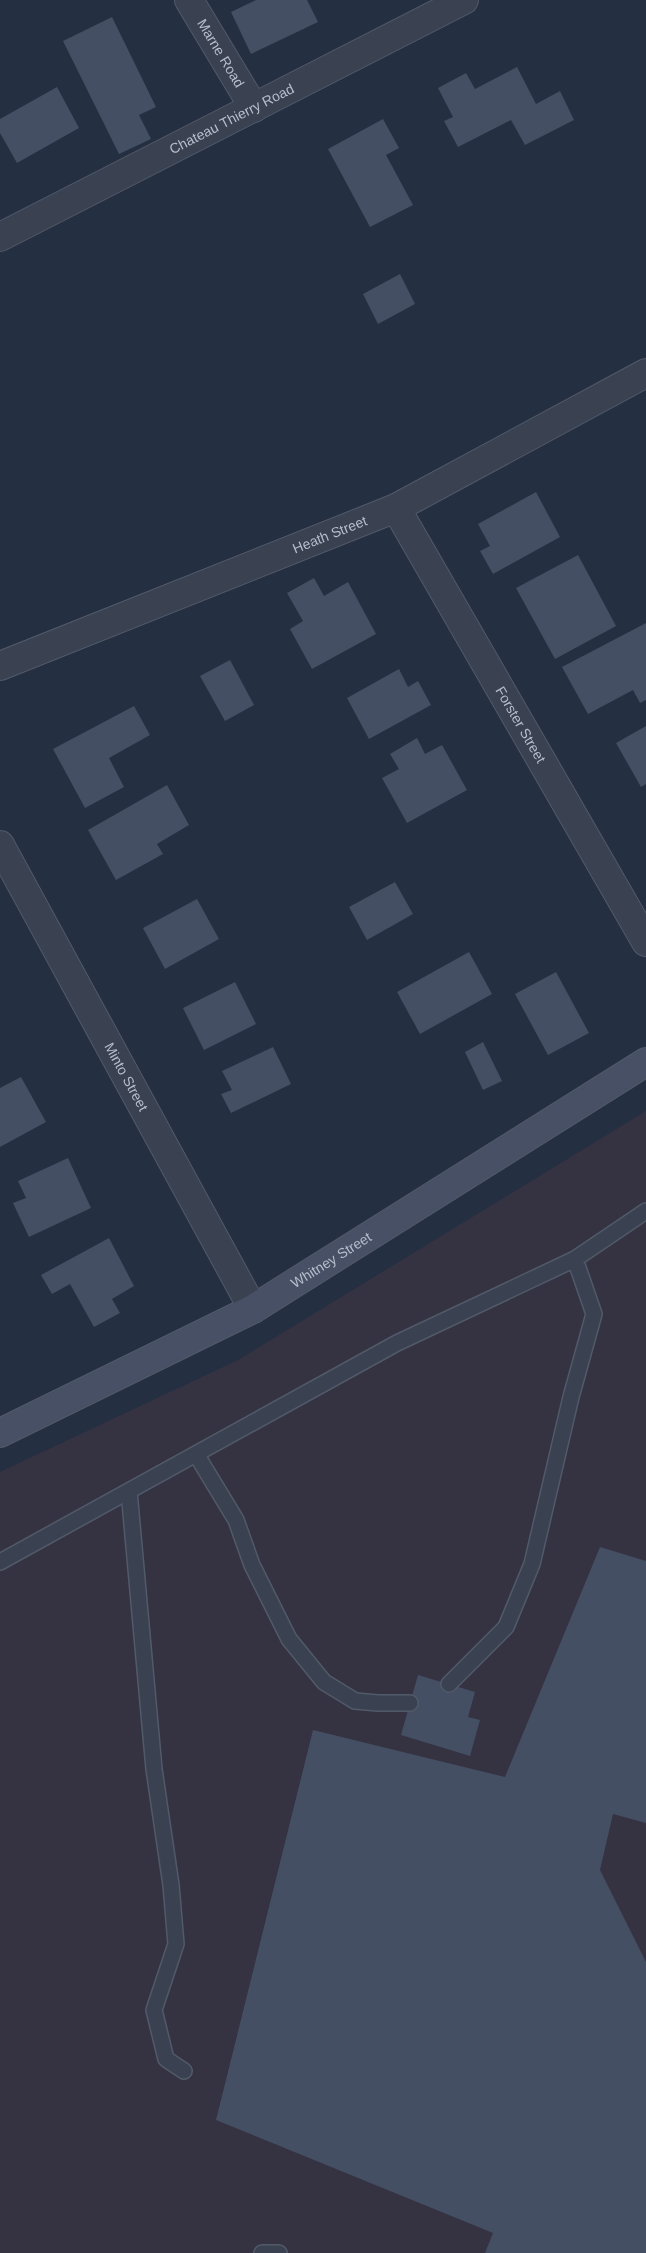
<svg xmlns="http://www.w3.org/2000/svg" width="646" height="2253" font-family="Helvetica,sans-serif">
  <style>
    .medical { fill: #353242 }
    .building { fill: #444f64 }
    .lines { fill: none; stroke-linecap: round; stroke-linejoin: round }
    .lane-casing { stroke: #515a69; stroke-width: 18 }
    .street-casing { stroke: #515a69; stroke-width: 30 }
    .secondary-casing { stroke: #515a69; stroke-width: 30 }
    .lane { stroke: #3a4252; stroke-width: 15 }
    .street { stroke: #3a4252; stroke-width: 28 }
    .secondary { stroke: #475065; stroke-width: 28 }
    .labels { text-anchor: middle; stroke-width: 4; stroke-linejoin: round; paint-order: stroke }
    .street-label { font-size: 14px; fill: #b6bdcc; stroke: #1e2737 }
  </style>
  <rect width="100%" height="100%" fill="#252f42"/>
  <!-- medical -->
  <path class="medical" d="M646,1111v1142h-646v-781l238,-112z"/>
  <!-- building -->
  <path class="building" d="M256,0h51l11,22 -67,32 -20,-42z
    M112,17l44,90 -17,8 12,24 -32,15 -56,-113z
    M517,67l19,37 24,-13 14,29 -49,25 -14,-25 -53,27 -14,-26 9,-4 -15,-29 28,-15 9,16z
    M57,87l22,41 -62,35 -17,-30v-14z
    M383,119l16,29 -13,7 27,50 -43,22 -42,-78z
    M400,274l15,30 -37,20 -15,-30z
    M536,492l24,45 -67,37 -13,-23 10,-5 -12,-22z
    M578,555l38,71 -61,33 -39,-71z
    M314,578l10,18 24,-14 28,52 -64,35 -22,-40 13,-8 -16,-28z
    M646,623v77l-6,3 -7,-13 -45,24 -26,-47z
    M230,660l24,45 -29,16 -25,-45z
    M399,669l9,18 10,-6 13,24 -62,34 -22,-41z
    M134,706l16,29 -41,23 15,29 -39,21 -32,-59z
    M646,726v58l-5,3 -25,-44z
    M417,738l8,16 17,-9 25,45 -60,33 -25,-45 17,-9 -9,-15z
    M167,785l22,40 -32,19 6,10 -47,26 -28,-50z
    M395,882l18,32 -46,26 -18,-33z
    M197,899l22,40 -54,30 -22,-41z
    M469,952l23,42 -72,40 -23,-42z
    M556,972l33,61 -41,22 -33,-61z
    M235,982l21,42 -52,26 -21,-42z
    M483,1042l19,39 -19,9 -18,-38z
    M273,1047l18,37 -60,29 -10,-19 11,-4 -10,-19z
    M21,1077l25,45 -46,25v-59z
    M68,1158l23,50 -62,29 -16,-34 13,-5 -8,-17z
    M109,1238l25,48 -22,13 8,14 -26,14 -24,-43 -18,10 -11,-19z
    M600,1547l46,14v262l-33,-9 -13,56 46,92v291h-161l8,-20 -277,-113 97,-390 192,47z
    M418,1675l57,17 -7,25 12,3 -10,36 -69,-21z"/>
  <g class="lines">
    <defs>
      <path id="lane" d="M196,1454l40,66 16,45 37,74 35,43 31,19 23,2h32
        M129,1491l25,278 17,116 5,59 -22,66 12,49 18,12
        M0,1562l397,-219 178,-84 71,-48
        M449,1684l57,-57 26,-63 39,-167 23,-83 -19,-55
        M262,2253h17"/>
      <g id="street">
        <path id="s1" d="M189,0l65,108"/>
        <path id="s2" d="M0,237l464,-237"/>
        <path id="s3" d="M396,508l250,434"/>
        <path id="s4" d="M0,666l396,-158 250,-135"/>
        <path id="s5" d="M0,845l253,464"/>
      </g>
      <g id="secondary">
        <path id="s6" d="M0,1433l253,-124 393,-247"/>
      </g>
    </defs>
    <!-- lane casing -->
    <use href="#lane" class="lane-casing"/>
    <!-- street casing -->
    <use href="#street" class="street-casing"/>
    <!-- secondary casing -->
    <use href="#secondary" class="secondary-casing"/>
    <!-- lane -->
    <use href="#lane" class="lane"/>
    <!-- street -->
    <use href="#street" class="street"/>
    <!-- secondary -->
    <use href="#secondary" class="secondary"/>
  </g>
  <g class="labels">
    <!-- street labels -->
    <g class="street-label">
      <text dy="5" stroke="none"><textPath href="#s1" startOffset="62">Marne Road</textPath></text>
      <text dy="5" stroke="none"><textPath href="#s2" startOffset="260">Chateau Thierry Road</textPath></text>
      <text dy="5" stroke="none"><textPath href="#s4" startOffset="355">Heath Street</textPath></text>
      <text dy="5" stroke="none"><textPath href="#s3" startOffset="250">Forster Street</textPath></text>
      <text dy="5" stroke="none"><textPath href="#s5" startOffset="264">Minto Street</textPath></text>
      <text dy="5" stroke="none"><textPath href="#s6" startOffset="374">Whitney Street</textPath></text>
    </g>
  </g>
</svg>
